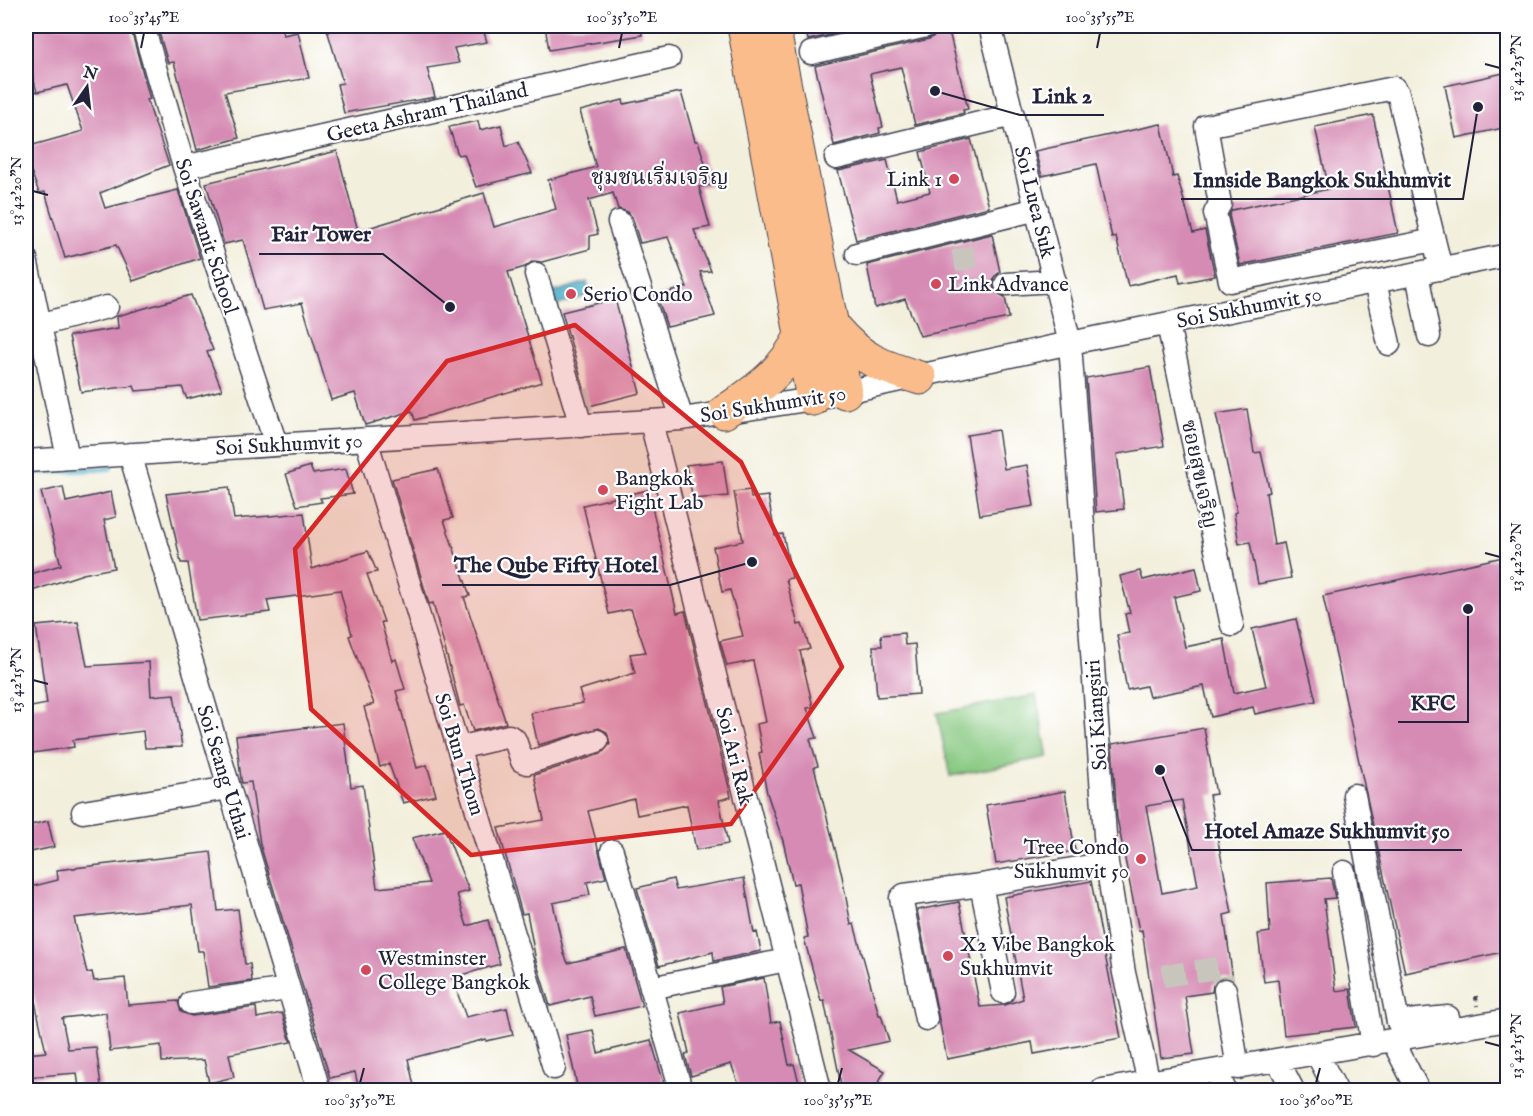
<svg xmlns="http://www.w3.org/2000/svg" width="1533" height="1116" font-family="'IM FELL English','Noto Serif Thai',serif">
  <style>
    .green { fill: #86c880; stroke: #54755e; stroke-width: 1.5 }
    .water { fill: #48acc8; stroke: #356782; stroke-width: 1.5 }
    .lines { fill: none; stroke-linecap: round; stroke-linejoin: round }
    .stream { stroke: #48acc8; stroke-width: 6 }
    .building { fill: #d68bb4; fill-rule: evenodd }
    .minor-tunnel { stroke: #c8c6bc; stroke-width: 22; stroke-dasharray: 22 11; stroke-linecap: butt }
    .minor-casing { stroke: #414153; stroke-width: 25 }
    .highway-casing { stroke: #414153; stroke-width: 35 }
    .path { stroke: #414153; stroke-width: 4; stroke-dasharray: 4.5 4.5; stroke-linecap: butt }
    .minor { stroke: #fff; stroke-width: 22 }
    .highway { stroke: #f9bc8a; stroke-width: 33 }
    .marked { fill: #d62828; fill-opacity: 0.2; stroke: #d62828; stroke-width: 4.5; stroke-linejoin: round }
    .ticks { fill: none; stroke: #22223b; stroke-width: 2 }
    .poi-dot { fill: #d1495b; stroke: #fff; stroke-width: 2 }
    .labels { text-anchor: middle; stroke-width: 4.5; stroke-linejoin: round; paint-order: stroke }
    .street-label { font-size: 21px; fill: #22223b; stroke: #fff }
    .poi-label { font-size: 21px; fill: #22223b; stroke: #fff; text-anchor: start }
    .neighbourhood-label { font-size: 22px; fill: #22223b; stroke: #fff }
    .leader { fill: none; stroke: #22223b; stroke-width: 2 }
    .callout-dot { fill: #22223b; stroke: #fff; stroke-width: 2 }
    .callout-label { font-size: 22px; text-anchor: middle; font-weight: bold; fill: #22223b; stroke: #fff; stroke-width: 4.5; stroke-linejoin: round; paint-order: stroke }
    .neatline { fill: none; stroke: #22223b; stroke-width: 2 }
    .ticks-label { font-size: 15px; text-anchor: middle; fill: #22223b }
  </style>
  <rect width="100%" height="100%" fill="#fff"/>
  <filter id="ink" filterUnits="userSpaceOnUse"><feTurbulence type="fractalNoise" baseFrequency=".0167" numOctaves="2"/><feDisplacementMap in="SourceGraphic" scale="12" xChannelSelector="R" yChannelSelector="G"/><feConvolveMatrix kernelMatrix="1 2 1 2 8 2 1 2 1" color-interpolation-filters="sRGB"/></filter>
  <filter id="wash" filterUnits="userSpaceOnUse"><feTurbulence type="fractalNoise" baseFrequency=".008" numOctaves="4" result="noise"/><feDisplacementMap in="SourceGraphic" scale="24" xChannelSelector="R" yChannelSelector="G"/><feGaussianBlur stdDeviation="1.35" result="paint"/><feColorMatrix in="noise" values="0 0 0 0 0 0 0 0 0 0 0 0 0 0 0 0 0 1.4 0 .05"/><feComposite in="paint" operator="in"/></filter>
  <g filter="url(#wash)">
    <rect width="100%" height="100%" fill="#f2efdc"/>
    <!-- green -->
    <path class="green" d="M1036,695l12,62 -98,19 -13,-63z"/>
    <!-- water -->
    <path class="water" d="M587,282l4,13 -36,11 -4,-13z"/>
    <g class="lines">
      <!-- stream -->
      <path class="stream" d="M26,473l84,-5"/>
    </g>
    <g id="blocks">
      <!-- building -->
      <path class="building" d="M26,26h104l20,73 -3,1 22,65 -69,28 5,15 73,-18 22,68 -67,23 -17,-36 -51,13 -20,-66 -6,1 -13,-36v-10l57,-16 -16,-46 -30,7 -6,-23 -5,1z
        M157,26h124l2,9 15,-3 11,46 -84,14 14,46 -42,12 -23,-88 -6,1z
        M326,26h33l1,4 18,-4h104l5,16 -33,6 5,15 -32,5 8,29 -91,16 -7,-29 6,-1z
        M545,26h96l1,9 -93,15z
        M805,26h64l-61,14z
        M948,27l20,82 -5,1 1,3 -49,12 -14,-58 -31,7 13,53 -4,1 1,5 -46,12 -19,-79 114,-27 7,-4 3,-6z
        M1508,72v55l-52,11 -11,-52z
        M681,92l14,49h3l14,44 -13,2 11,40 -16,3 17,41 -11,1 15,44 -48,11 -10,-31 30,-9 -19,-50 -28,6 -8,-26 -4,-5 -10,-3 -5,-16 -24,7 9,34 -8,2v13l-48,13 -9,-1 -8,6 -17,5 34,110 -127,38 -3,-9 -47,14 -10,-32 -24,7 -29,-97 -39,7 -20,-70 -19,4 -18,-61 131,-32 21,80 126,-38 10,34 62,-18 -8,-29 48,-13 -16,-56 43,-11 1,4z
        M1373,115l25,118 -158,32 -11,-50 3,-5 97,-21 -14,-62z
        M478,121l2,9 21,-5 5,21 12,-4 14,31 -56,14 -12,-33 -6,1 -9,-28z
        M1161,124l12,53 4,-1 16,57 12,-3 10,46 -35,7 -2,-9 -50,12 -12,-49 -4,1 -16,-74 -54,12 -7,-25z
        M971,139l18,68 -133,33 -18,-69 49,-11 10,40 33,-8 -10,-40z
        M992,234l8,38 -6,5 -1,8 2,7 10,5 4,21 -89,18 -15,-37 -30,9 -8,-43z
        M191,295l22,55 -6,2 15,38 -35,9 -5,-12 -46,4 -2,-5 -53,6 -12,-56 49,-8 -1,-12z
        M615,299l25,94 -51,13 -27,-94z
        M1150,367l14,79 -47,8 7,55 -28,3 -10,-134z
        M1247,409l7,44 7,-1 9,40 -4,1 8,52 10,-2 7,35 -33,6 -8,-42 -11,2 -5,-31 3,-1 -21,-98z
        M998,430l6,39 23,-4 7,41 -54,9 -13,-80z
        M723,461l5,35 -35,3 -7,-34z
        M310,466l3,8 33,-5 7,25 -33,4 2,4 -25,4 -11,-32z
        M438,469l15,49 -9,2 26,76 -6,1 42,126 -33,8 -9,-26 -4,1 -27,-103 -4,1 -37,-125z
        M63,487l3,15 45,-10 5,25 -12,3 10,48 -31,6 -57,19v-18l35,-10 -20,-73z
        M229,487l5,32 70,-6 8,56 56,-18 9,21 -10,2 17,48h-3l11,39 4,-2 9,30 -9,2 21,77 10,-3 9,30 -33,8 -14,-39 -9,3 -16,-60 10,-3 -25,-68 3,-1 -12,-45 -73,10 3,12 -73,8 -9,-57h-7l-15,-69z
        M648,490l29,123 8,-2 44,176 2,10 -12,3 9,44 -32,6 -9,-45 -50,10 -3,-16 -46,12 18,67 -19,4 3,13 -37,8 11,51 4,9 58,-14 16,57 -47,10 -5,-20 -40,10 -14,-45 -9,-48 -5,1 -24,-86 46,-8 -10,-45 67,-21 9,-10 -3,-12 -8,-4 -61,17 -7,-32 52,-10 -4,-13 56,-17 -5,-19 16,-2 -15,-43 -22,5 -26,-109z
        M750,490l1,8 17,-2 7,39 8,-1 9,44 -6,1 12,46 4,-1 8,25 -10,2 13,56 -6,1 10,30 -7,1 8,27 -4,1 28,109 9,49 3,-1 25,91h2l8,26 -40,9 36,21 -11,19h-32l-18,-90 -3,1 -17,-63 4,-1 -10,-54 -5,1 -10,-43 -16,-48 -8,-40 3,-1 -5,-28 9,-2 -13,-61 -26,5 -7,-25 23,-5 -13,-46 -8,2 -9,-45 30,-6 -9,-49z
        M1508,556v395l-103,22 -82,-377z
        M1196,567l5,24 -27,6 11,50 39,-8 10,54 32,-7 -14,-57 44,-10 20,82 -61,13 -2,-7 -42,10 -7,-31 -55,11 -3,-11 -19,4 -10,-55 12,-2 -4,-19 5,-1 -10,-37 20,-5 3,9z
        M78,622l9,44 62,-4 2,34 23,-2 8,53 -37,1 -2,-17 -70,9 1,7 -48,7v-46l21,-4 -11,-78z
        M904,633l1,12 10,-1 4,50 -42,3 -4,-51h9l-1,-11z
        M343,723l8,64 12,-2 14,103 52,-5 -17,-45 33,-8 24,61 -12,3 10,32 21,-6 12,44 -48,14 14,39 41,-9 6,27 -27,6v-2l-78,20 7,31h-56l-4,-18 -25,6 -70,-234 -9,-62 -9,1 -1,-4 -5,-43z
        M1204,728l12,66 -7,1 23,118 -8,2 9,65 -11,-3 -9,8 -1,7 -27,4 9,58 -33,4 -19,-128 -3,1 -22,-113 -5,-74zM1182,800l16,86 -36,7 -16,-87z
        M1065,791l10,60 -79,13 -10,-59z
        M48,821l6,26 -28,6v-27z
        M211,852l7,59 20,-2 7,55h5l2,17 -44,6 -5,-36h-5l-6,-46 -118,13 13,55 5,-1 2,9 31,-3 3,27 50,-4 3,11 11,4 64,-9 1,11 25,-5 9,29 -62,12 5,23 -25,6 -5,-23 -42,2 -1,-17 -51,6 -4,-38 -44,5 6,31 28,-2 5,39 -22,2 -2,-15 -51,4v-23l20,-2 -20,-92v-72l32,-8 -1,-10z
        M744,878l10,55 3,-1 4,19 -47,10 -1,-9 -54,14 -22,-78 36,-9 3,11z
        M1331,878l4,20 -11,1 12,92 14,-2 6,38 -72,8 -6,-55 -14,2 -6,-48 12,-2 -3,-49z
        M1091,881l30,157 -87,16 -2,-12 -85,17 -30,-149 42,-8 21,105 25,-2 18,-6 -19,-102z
        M764,978l7,45 9,-2 9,44 5,-1 7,26h-60l-10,-26 -40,12 -6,-21 4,-2 -9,-40 43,-10 -3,-16z
        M593,1030l5,23 53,-13 15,50h-88l-12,-55z"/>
    </g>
  </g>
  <g filter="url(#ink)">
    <use href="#blocks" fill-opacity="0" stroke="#414153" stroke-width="1.5"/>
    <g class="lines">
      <!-- minor-tunnel -->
      <path class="minor-tunnel" d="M962,248l9,38
        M584,400l7,-1
        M1163,976l55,-8 3,1 4,21"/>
      <defs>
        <path id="minor" d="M143,26l41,141 92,277
          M990,26l80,317 37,520 17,110 25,110
          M811,53l115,-27
          M836,158l177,-43
          M184,167l485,-109
          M619,222l63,197
          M1434,240l-36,-147 -4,-5 -188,38 14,78 -5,9 15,68 204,-41 7,29
          M857,254l180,-45
          M26,259l42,199
          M1417,273l12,63
          M536,274l45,152
          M1375,282l14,62
          M1006,284l49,-3
          M1168,324l64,301
          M39,325l68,-18
          M651,422l169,668
          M366,439l188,629
          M130,454l189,636
          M26,461l656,-42 131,-20 257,-56 438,-88
          M458,748l51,-12 6,4 7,21 5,2 70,-22
          M1354,795l44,227 50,-5
          M83,812l146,-24
          M612,851l69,239
          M1344,872l29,173
          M981,885l22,107
          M651,988l135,-28
          M1225,990l13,78
          M191,1003l97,-14
          M926,1019l-25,-121 3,-3 77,-10 126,-22
          M1393,1041l25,49
          M1317,1054l19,36
          M1278,1061l15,29
          M1216,1071l9,19
          M1102,1090l406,-70"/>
        <path id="highway" d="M744,26l69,373
          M773,26l72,366
          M835,329c25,30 48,38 85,49
          M724,412c33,-22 61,-41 78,-78"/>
      </defs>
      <!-- minor casing -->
      <use href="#minor" class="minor-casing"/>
      <!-- highway casing -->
      <use href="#highway" class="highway-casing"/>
      <!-- path -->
      <path class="path" d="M1476,996l1,10"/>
      <!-- minor -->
      <use href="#minor" class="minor"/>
      <!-- highway -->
      <use href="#highway" class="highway"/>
    </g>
  </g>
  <!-- marked area -->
  <path class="marked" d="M575,325l166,137 101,205 -111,157 -260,31 -160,-146 -16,-160 152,-188z"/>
  <!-- ticks -->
  <path class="ticks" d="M141,48l3,-15M619,48l3,-15M1097,48l3,-15M1485,64l15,4M33,191l15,4M1485,553l15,4M33,680l15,4M1485,1042l15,4M360,1083l4,-15M838,1083l4,-15M1316,1083l4,-15"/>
  <!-- markers -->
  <g class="poi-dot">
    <circle cx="954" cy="179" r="6"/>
    <circle cx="936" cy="284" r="6"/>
    <circle cx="571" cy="294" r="6"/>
    <circle cx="603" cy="490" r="6"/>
    <circle cx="1141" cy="859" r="6"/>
    <circle cx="948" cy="956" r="6"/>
    <circle cx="366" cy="970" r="6"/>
  </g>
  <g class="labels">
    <!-- street labels -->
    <g class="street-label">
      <text transform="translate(427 112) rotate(-13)" y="7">Geeta Ashram Thailand</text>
      <text transform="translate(1035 202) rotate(76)" y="7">Soi Luea Suk</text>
      <text transform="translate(207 236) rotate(72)" y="7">Soi Sawanit School</text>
      <text transform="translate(1249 307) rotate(-11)" y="7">Soi Sukhumvit 50</text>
      <text transform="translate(773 404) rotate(-9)" y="7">Soi Sukhumvit 50</text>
      <text transform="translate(289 444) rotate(-3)" y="7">Soi Sukhumvit 50</text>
      <text transform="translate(1200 474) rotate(78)" y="7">ซอยสุขเจริญ</text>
      <text transform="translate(1096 715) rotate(-94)" y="7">Soi Kiangsiri</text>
      <text transform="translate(460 754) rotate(73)" y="7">Soi Bun Thom</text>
      <text transform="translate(735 756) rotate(76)" y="7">Soi Ari Rak</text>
      <text transform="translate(224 772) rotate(73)" y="7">Soi Seang Uthai</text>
    </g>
    <!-- poi labels -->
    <g class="poi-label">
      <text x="942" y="186" text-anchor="end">Link 1</text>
      <text x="948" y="291">Link Advance</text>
      <text x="583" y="301">Serio Condo</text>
      <text x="615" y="485">Bangkok<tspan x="615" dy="24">Fight Lab</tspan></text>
      <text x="1129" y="854" text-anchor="end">Tree Condo<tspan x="1129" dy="24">Sukhumvit 50</tspan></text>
      <text x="960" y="951">X2 Vibe Bangkok<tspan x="960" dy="24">Sukhumvit</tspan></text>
      <text x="378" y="965">Westminster<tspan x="378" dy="24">College Bangkok</tspan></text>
    </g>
    <!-- neighbourhood labels -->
    <g class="neighbourhood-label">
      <text x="660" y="184">ชุมชนเริ่มเจริญ</text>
    </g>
  </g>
  <!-- callouts -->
  <path class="leader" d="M935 91L1020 115H1104M1478 107L1463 199H1181M450 307L383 254H259M752 562L670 585H442M1468 609L1468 722H1398M1160 770L1192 850H1462"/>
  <g class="callout-dot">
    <circle cx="935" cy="91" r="6"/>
    <circle cx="1478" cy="107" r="6"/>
    <circle cx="450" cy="307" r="6"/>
    <circle cx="752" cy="562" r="6"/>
    <circle cx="1468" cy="609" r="6"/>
    <circle cx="1160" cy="770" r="6"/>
  </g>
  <g class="callout-label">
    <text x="1062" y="103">Link 2</text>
    <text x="1322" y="187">Innside Bangkok Sukhumvit</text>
    <text x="321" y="241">Fair Tower</text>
    <text x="556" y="572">The Qube Fifty Hotel</text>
    <text x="1433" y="710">KFC</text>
    <text x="1327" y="838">Hotel Amaze Sukhumvit 50</text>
  </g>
  <!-- margin -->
  <rect width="1533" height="1116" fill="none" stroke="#fff" stroke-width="66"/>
  <!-- north arrow -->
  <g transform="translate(87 87) rotate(14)" stroke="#ffffff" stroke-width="4.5" paint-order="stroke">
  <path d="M0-4.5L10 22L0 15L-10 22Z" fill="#22223b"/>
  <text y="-9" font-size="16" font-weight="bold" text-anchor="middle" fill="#22223b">N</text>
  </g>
  <rect x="33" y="33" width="1467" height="1050" class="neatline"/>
  <g class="ticks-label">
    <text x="144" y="22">100°35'45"E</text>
    <text x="622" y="22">100°35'50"E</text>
    <text x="1100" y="22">100°35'55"E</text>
    <text transform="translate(1516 68) rotate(-90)" y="5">13°42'25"N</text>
    <text transform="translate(16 191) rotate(-90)" y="5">13°42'20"N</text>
    <text transform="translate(1516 557) rotate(-90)" y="5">13°42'20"N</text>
    <text transform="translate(16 680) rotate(-90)" y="5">13°42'15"N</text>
    <text transform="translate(1516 1046) rotate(-90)" y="5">13°42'15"N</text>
    <text x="360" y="1105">100°35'50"E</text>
    <text x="838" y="1105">100°35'55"E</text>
    <text x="1316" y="1105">100°36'00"E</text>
  </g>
</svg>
